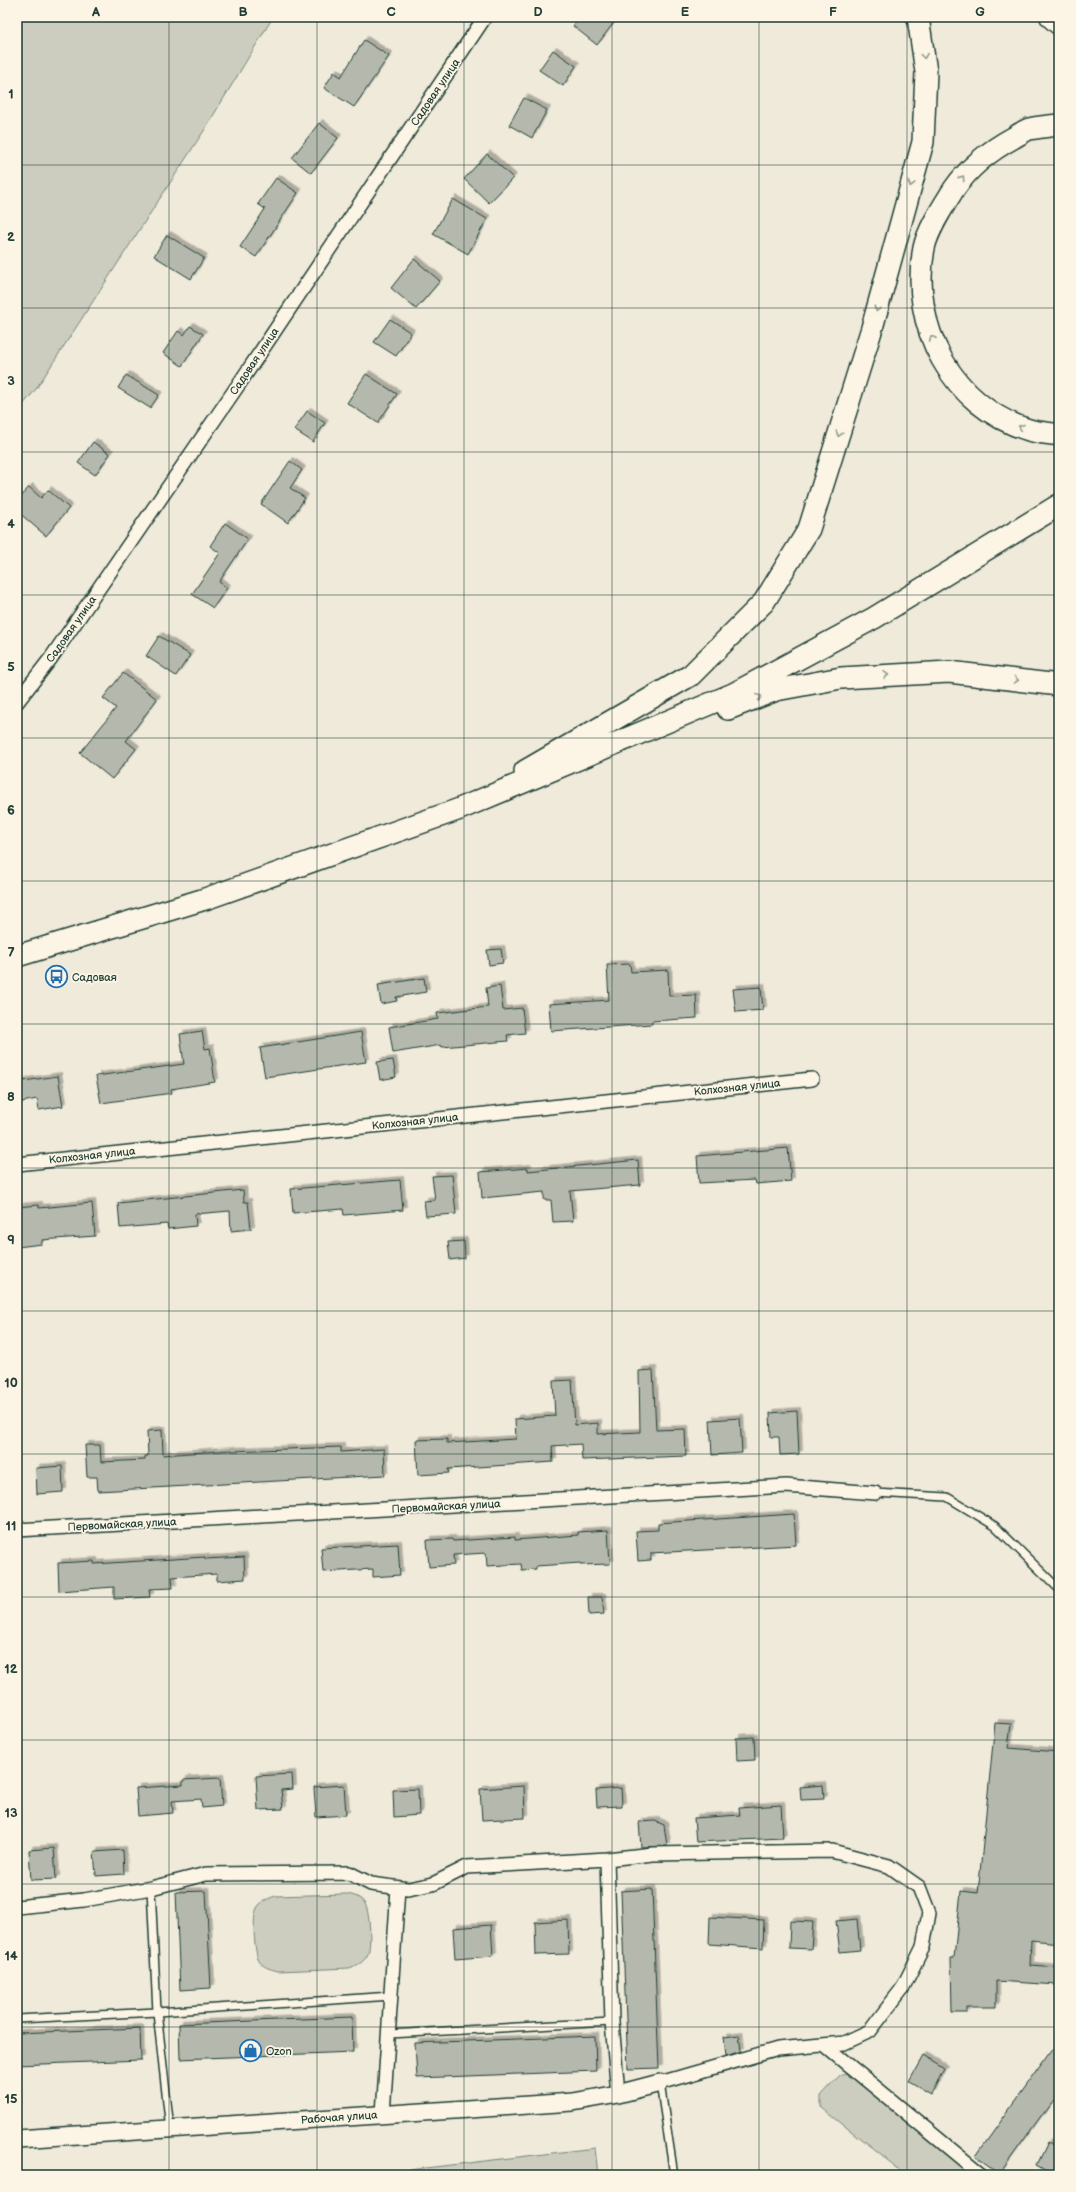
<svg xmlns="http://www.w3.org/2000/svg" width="1076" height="2192" font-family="'Balsamiq Sans',sans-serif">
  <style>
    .green { fill: #cccdbf; stroke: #76857a }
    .building { fill: #b5b9ad; stroke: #1f3d34; filter: url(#shadow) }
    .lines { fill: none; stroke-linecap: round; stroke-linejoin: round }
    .service-casing { stroke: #1f3d34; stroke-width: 10 }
    .minor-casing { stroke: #1f3d34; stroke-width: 16 }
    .tertiary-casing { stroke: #1f3d34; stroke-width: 20 }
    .primary-casing { stroke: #1f3d34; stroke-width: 24 }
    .path { stroke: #1f3d34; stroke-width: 2.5; stroke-dasharray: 3 3; stroke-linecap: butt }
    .service { stroke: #fcf5e5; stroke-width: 7 }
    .minor { stroke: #fcf5e5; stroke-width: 13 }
    .tertiary { stroke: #fcf5e5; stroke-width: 17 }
    .primary { stroke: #fcf5e5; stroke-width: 21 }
    .oneway { stroke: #8e998c }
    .grid { fill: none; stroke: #1f3d34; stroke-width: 1; stroke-opacity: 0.55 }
    .labels { text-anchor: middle; stroke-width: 3.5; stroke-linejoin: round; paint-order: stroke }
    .street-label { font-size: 11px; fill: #1f3d34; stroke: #fcf5e5 }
    .poi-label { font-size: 11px; fill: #1f3d34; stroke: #fcf5e5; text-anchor: start }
    .neatline { fill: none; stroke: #1f3d34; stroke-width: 1.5 }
    .grid-label { font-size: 13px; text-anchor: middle; font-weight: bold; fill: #1f3d34 }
  </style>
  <defs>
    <filter id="shadow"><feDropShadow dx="3.5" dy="-3.5" stdDeviation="0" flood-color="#0004"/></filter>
  </defs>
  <rect width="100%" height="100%" fill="#efeada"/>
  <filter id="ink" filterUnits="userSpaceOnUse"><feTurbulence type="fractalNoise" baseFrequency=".025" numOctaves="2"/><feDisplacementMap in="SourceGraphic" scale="8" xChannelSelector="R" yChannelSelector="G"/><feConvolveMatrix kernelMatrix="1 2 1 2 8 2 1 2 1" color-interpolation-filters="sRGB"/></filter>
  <g filter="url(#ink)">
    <!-- green -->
    <path class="green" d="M17,17h256l-68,112 -169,260 -19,23z
      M346,1894c7,1 15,3 19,10 5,8 7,44 2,52 -4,7 -11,10 -18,12l-71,3c-7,-2 -14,-3 -19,-10 -5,-9 -7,-44 -2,-53 4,-7 11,-9 18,-12z
      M851,2073l128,102h-73l-85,-68v-11l20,-22z
      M595,2148l3,27h-232z"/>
    <!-- building -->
    <path class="building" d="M580,17h38l-21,28 -24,-19z
      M364,40l25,16 -35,51 -30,-19 10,-16 7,5z
      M553,50l23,16 -13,20 -24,-16z
      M524,98l23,12 -15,28 -23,-13z
      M319,123l19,15 -27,35 -19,-15z
      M487,154l26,24 -24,25 -25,-24z
      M276,178l22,15 -42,64 -16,-10 25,-38 -7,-5z
      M453,199l34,20 -19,35 -35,-20z
      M167,235l37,23 -13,21 -37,-23z
      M414,259l26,22 -24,28 -25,-21z
      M390,319l21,14 -15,23 -22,-14z
      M190,326l13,8 -21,32 -19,-13 15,-22 6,4z
      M366,374l31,20 -19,29 -31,-20z
      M126,375l33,20 -9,13 -32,-20z
      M307,411l18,12 -12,19 -19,-12z
      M93,442l17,12 -15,21 -17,-12z
      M290,461l12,9 -12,18 15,10 -17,25 -27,-19z
      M29,487l12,11 7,-8 21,18 -23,28 -29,-25v-9z
      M225,523l23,16 -29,43 8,6 -14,20 -21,-14 28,-41 -10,-7z
      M159,636l31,19 -14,21 -30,-20z
      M123,673l34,26 -31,42 10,8 -24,30 -32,-26 36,-45 -13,-10z
      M501,949l2,14 -14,2 -2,-15z
      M630,964l1,8 37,-2 1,26 27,-1 1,23 -45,3v3l-101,7 -2,-27 60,-4 -2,-35z
      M424,978l2,14 -30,5 1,4 -16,3 -3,-19z
      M500,986l3,24 19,-2 3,25 -18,2 1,6 -66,6 -1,-2 -48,8 -4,-26 49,-8 -1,-6 51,-6 -2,-19z
      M761,987l2,23 -27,2 -3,-23z
      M202,1031l3,18 5,-1 5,34 -44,7 1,4 -71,10 -5,-27 88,-12 -4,-30z
      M361,1032l5,30 -101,15 -5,-29z
      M393,1060l3,17 -16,3 -3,-18z
      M58,1076l5,30 -24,4 -2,-11 -20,4v-21z
      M788,1148l3,33 -35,3 -1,-4 -56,3 -2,-27z
      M638,1160l2,25 -70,6 3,30 -20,1 -2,-22h-7v-8l-62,6 -2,-26 48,-4v3z
      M452,1175l4,39 -30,2 -2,-15 11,-1 -3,-24z
      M400,1180l3,30 -59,5 -1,-6 -50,4 -2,-24z
      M243,1190l1,12h4l3,27 -20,2 -1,-20 -35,3 1,12 -28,3 -1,-5 -47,4 -2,-25z
      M92,1203l3,33 -53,4v4l-25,3v-40l22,-2v3z
      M464,1241l1,17 -15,2 -2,-18z
      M653,1370l3,60 29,-1 1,27 -104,4 -1,-16 -29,2 1,16 -105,7 1,4 -31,2 -2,-35 31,-1v4l69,-4 -1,-20 40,-3 -2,-35 19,-1 3,45 23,-2v11l42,-2 -1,-61z
      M797,1411l2,43 -19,1 -1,-18h-8l-1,-24z
      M740,1418l2,35 -30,2 -2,-35z
      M162,1430l1,25 69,-5v1l109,-4v5l43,-3 1,26 -287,16 -1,-14h-10l-2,-32h15l1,17 44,-2v-4h3l-1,-25z
      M62,1466l1,26 -26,2 -1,-26z
      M794,1514l2,31 -145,8v7l-13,1 -2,-30 22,-1v-7z
      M608,1530l2,34 -30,1v-2l-44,3v3l-14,1 -1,-6 -34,2 -1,-13 -33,2 1,10 -25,2 -2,-27 25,-1 1,2 62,-4v3l63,-5v-3z
      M398,1544l2,31 -27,2v-8l-50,3 -2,-24z
      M205,1557v2l39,-2 1,22 -28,2v-7l-45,3 1,11 -24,1 1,8 -36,2v-12l-55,4 -1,-28 36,-2v3z
      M588,1597h14l2,17 -15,1z
      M995,1723l16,1 -3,24 51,4v191l-28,-3 -1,26 29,2v17l-63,-4v26h-30v6h-14l-1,-55h3l7,-67 17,2z
      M754,1737l1,23 -18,1 -1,-23z
      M292,1774l1,15 -12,1 2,19 -25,1 -2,-34z
      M220,1778l2,28 -20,2 -1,-9 -29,2 1,12 -35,3 -2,-28 47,-3v-5z
      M344,1785l2,30 -30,2 -2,-30z
      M823,1785l1,14 -23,1 -1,-13z
      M524,1786l1,32 -43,2 -2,-31z
      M621,1788l1,18 -25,1 -1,-17z
      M418,1789l1,26 -25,2 -1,-27z
      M781,1805l2,33 -87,4 -2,-24 46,-3 -1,-7z
      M655,1821l9,4 3,21 -26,1 -2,-25z
      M54,1848l2,31 -25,1 -2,-30z
      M123,1850l1,24 -28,2 -2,-24z
      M652,1889l7,179 -31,1 -7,-178z
      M206,1891l5,97 -31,2 -4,-98z
      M710,1917l54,3 -1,28 -54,-4z
      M857,1919l3,31 -20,2 -4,-31z
      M568,1920l1,34 -33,1 -1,-33z
      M790,1921l23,1 -2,27 -22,-1z
      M491,1925l2,31 -38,3 -2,-31z
      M352,2017l1,35 -173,7 -1,-35z
      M140,2028l1,32 -124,5v-32z
      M739,2035l2,16 -15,5 -2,-19z
      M595,2036l1,35 -179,7 -2,-35z
      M1059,2040v51l-59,82 -24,-17z
      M923,2056l21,13 -13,25 -22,-13z
      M1048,2142l11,5v28h-4l-18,-10z"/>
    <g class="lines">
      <defs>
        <path id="service" d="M875,1493l72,4 48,29 64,63
          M151,1888l6,124 13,117
          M17,2019l140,-7 234,-16
          M389,2034l223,-12
          M660,2083l14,92"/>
        <path id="minor" d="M17,702l34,-44 190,-277 244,-364
          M17,1164l795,-85
          M17,1530l769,-44 89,7
          M607,1859l5,163 6,72
          M17,1907l67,-7 67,-12 55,-14 143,-1 22,11 37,5 25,-5 34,-17 140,-8 46,-5 179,-3 57,15 30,21 10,26 -6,34 -21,42 -32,42 -26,12 -66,6 -118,34
          M824,2045l158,130
          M383,2114l15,-226"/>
        <path id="tertiary" d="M17,2139l556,-37 45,-8 42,-11"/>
        <path id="primary" d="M1051,17l8,7
          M1059,125c-10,1 -20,2 -30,4 -5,2 -11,6 -16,9 -24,13 -43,28 -59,51 -10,16 -26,40 -30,59 -15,77 28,159 105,182 9,3 20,3 30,5
          M728,709l48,-19 65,-12 108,-6 110,13
          M525,771l166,-96 73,-73 45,-73 63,-201 51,-186 3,-70 -8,-55
          M17,956l188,-57 252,-89 276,-116 141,-76 185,-113"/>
      </defs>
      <!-- service casing -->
      <use href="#service" class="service-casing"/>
      <!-- minor casing -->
      <use href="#minor" class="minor-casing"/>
      <!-- tertiary casing -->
      <use href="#tertiary" class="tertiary-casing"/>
      <!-- primary casing -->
      <use href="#primary" class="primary-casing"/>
      <!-- path -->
      <path class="path" d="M951,2175l3,-5"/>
      <!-- service -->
      <use href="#service" class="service"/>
      <!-- minor -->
      <use href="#minor" class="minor"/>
      <!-- tertiary -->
      <use href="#tertiary" class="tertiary"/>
      <!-- primary -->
      <use href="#primary" class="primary"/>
    </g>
    <!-- one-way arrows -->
    <defs><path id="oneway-chevron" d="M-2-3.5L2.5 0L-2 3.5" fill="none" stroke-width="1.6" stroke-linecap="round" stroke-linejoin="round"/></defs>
    <g class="oneway">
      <use href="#oneway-chevron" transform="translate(924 56) rotate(82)"/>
      <use href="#oneway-chevron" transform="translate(962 178) rotate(-55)"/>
      <use href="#oneway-chevron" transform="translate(911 184) rotate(105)"/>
      <use href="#oneway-chevron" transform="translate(877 309) rotate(105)"/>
      <use href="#oneway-chevron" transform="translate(932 338) rotate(-115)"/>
      <use href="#oneway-chevron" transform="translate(1021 427) rotate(-157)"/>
      <use href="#oneway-chevron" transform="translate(839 434) rotate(107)"/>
      <use href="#oneway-chevron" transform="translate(886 675) rotate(-3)"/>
      <use href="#oneway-chevron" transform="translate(1016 680) rotate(7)"/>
      <use href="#oneway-chevron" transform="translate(759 697) rotate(-21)"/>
    </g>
  </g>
  <!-- grid -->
  <path class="grid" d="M169,17v2158M317,17v2158M464,17v2158M612,17v2158M759,17v2158M907,17v2158M17,165h1042M17,308h1042M17,452h1042M17,595h1042M17,738h1042M17,881h1042M17,1024h1042M17,1168h1042M17,1311h1042M17,1454h1042M17,1597h1042M17,1740h1042M17,1884h1042M17,2027h1042"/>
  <!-- icons -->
  <defs>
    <symbol id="bus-ring" viewBox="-11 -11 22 22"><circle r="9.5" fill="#fcf5e5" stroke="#1f6fb2" stroke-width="1.5"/><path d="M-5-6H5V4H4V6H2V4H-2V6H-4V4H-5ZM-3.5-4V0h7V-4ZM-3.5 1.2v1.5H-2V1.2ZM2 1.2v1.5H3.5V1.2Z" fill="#1f6fb2"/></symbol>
    <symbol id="shop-ring" viewBox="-11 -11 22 22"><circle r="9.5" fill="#fcf5e5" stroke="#1f6fb2" stroke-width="1.5"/><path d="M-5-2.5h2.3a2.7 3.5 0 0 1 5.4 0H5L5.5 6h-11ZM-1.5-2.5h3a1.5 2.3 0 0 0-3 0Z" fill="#1f6fb2"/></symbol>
  </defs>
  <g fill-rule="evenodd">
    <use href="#bus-ring" x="44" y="964" width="25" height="25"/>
    <use href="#shop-ring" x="238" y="2038" width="25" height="25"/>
  </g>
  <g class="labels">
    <!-- street labels -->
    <g class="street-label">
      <text transform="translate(435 92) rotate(-56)" y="4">Садовая улица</text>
      <text transform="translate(254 361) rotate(-56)" y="4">Садовая улица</text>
      <text transform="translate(71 629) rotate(-55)" y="4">Садовая улица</text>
      <text transform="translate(737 1087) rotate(-6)" y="4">Колхозная улица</text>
      <text transform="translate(415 1121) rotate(-6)" y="4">Колхозная улица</text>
      <text transform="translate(92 1155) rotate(-6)" y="4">Колхозная улица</text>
      <text transform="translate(446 1506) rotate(-3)" y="4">Первомайская улица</text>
      <text transform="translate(122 1524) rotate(-3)" y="4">Первомайская улица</text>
      <text transform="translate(339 2117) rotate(-4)" y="4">Рабочая улица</text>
    </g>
    <!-- poi labels -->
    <g class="poi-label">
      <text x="72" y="981">Садовая</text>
      <text x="266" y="2055">Ozon</text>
    </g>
  </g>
  <!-- margin -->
  <rect width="1076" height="2192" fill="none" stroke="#fcf5e5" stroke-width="44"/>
  <rect x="22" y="22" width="1032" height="2148" class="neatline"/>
  <g class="grid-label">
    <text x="96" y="16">A</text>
    <text x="243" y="16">B</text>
    <text x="391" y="16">C</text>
    <text x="538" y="16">D</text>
    <text x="685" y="16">E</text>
    <text x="833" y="16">F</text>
    <text x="980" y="16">G</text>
    <text x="11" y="98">1</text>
    <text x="11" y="241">2</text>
    <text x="11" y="385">3</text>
    <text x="11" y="528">4</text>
    <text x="11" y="671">5</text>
    <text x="11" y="814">6</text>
    <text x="11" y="957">7</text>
    <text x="11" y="1101">8</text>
    <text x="11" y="1244">9</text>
    <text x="11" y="1387">10</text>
    <text x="11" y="1530">11</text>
    <text x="11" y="1673">12</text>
    <text x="11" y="1817">13</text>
    <text x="11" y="1960">14</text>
    <text x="11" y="2103">15</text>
  </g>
</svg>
